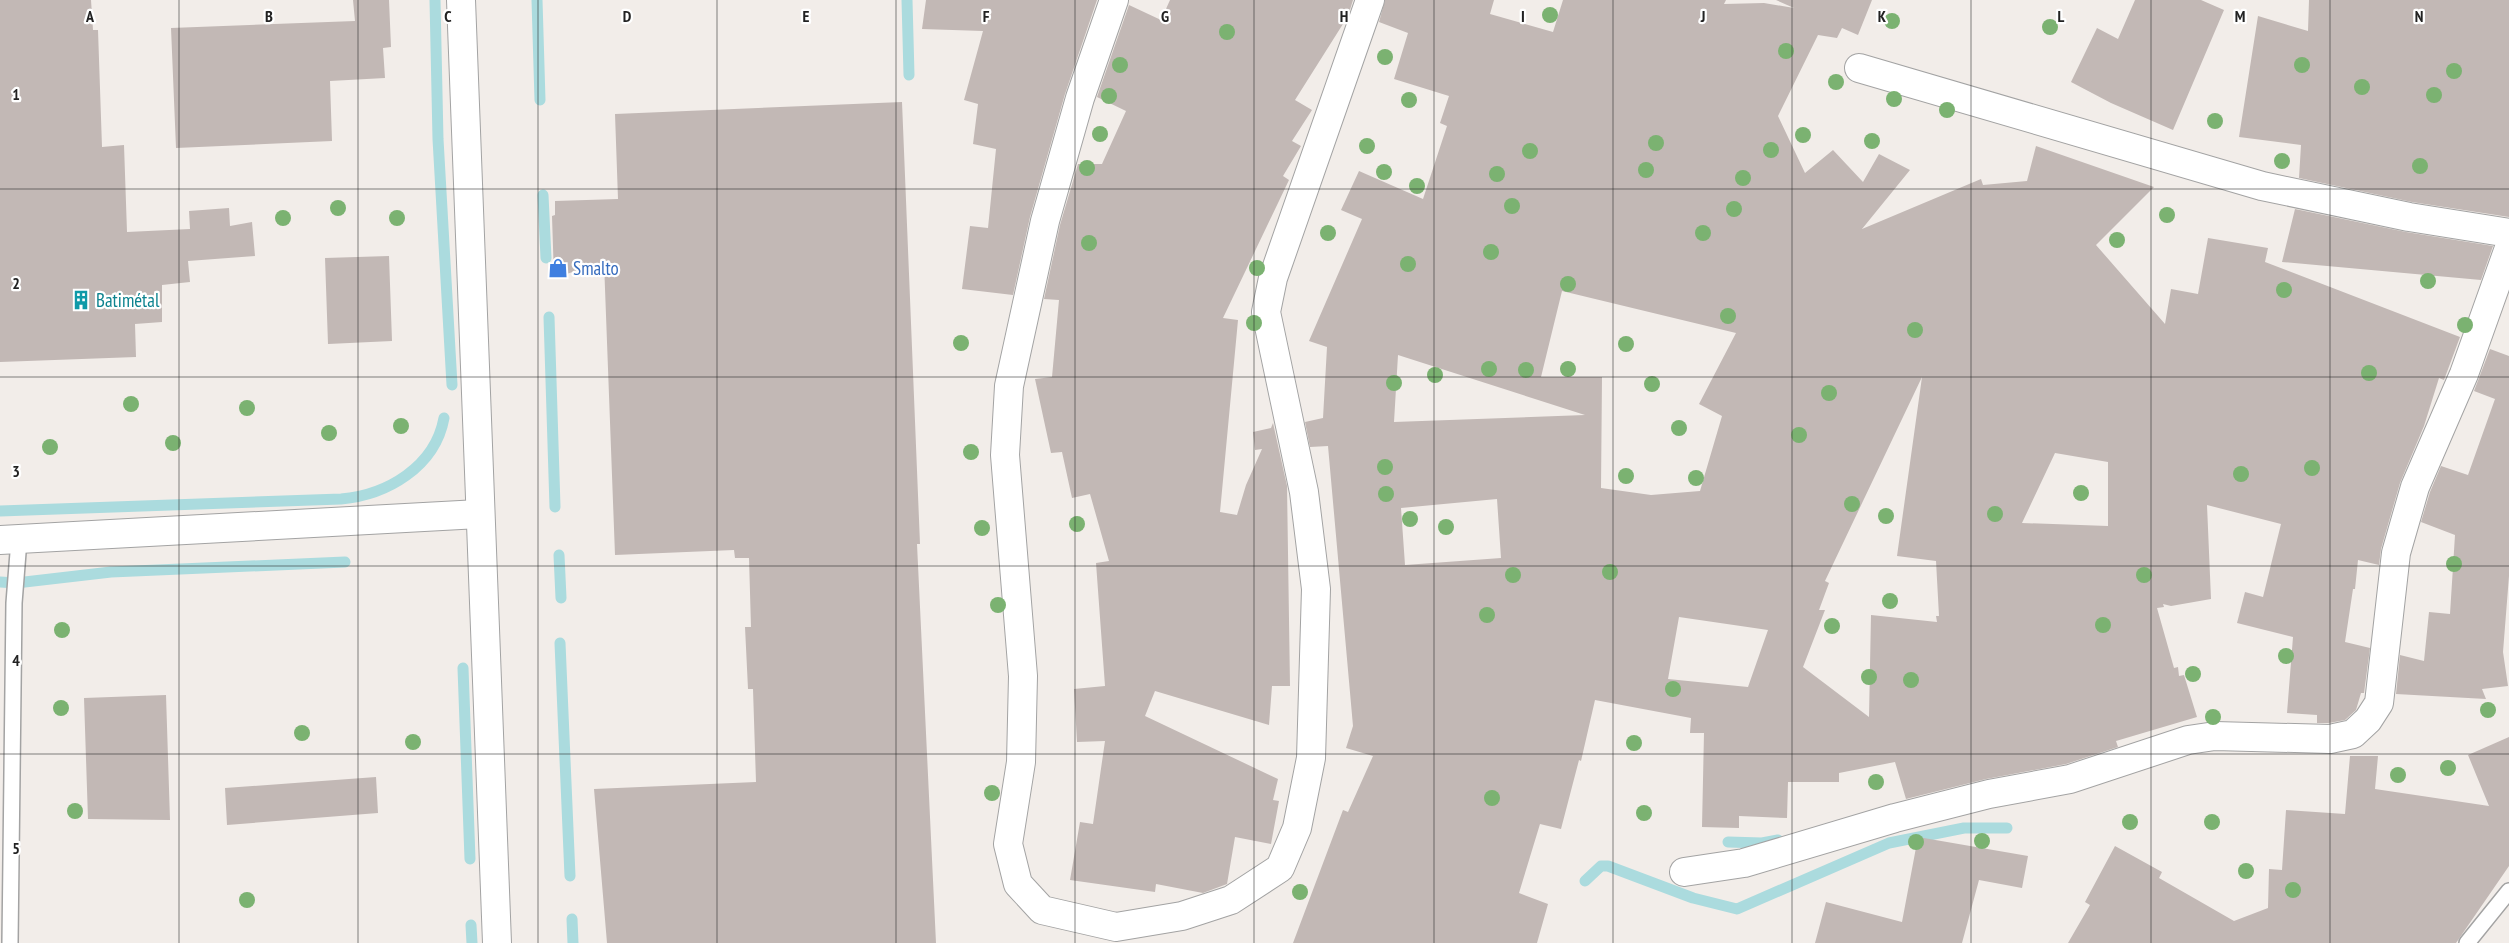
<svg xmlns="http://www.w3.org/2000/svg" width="2509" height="943" font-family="'PT Sans Narrow',sans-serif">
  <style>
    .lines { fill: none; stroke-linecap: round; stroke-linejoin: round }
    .stream { stroke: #abdbde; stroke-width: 11 }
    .building { fill: #c2b8b5; fill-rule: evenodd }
    .service-casing { stroke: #a3a3a3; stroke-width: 18 }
    .minor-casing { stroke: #a3a3a3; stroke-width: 30 }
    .tertiary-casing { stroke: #a3a3a3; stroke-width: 30 }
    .service { stroke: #fff; stroke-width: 15 }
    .minor { stroke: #fff; stroke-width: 28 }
    .tertiary { stroke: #fff; stroke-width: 28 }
    .tree { fill: #7bb271 }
    .grid { fill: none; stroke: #222; stroke-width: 1; stroke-opacity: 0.55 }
    .labels { text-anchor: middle; stroke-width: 4.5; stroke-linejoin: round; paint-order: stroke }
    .shop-label { font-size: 19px; fill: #366cbe; stroke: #fff; text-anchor: start }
    .culture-label { font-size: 19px; fill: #0d838f; stroke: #fff; text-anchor: start }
    .grid-label { font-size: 16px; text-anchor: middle; font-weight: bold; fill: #222; stroke: #fff; stroke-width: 4.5; stroke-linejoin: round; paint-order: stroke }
  </style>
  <rect width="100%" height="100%" fill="#f2ede9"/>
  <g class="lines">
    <!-- stream -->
    <path class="stream" d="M435,0l3,139 14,246
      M537,0l3,100
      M907,0l2,75
      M543,195l3,63
      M549,317l6,190
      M0,511l341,-12c46,-4 94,-32 103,-81
      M559,555l2,43
      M0,582l16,1 95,-11 234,-10
      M560,643l10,233
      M463,668l7,191
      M1728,842l34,1 16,-3
      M1585,881l16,-15h7l85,32 44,11 152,-66 75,-15h43
      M572,919l1,24
      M471,925l1,18"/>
  </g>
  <!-- building -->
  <path class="building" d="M0,0h91l2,30h5l4,117 22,-2 3,87 63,-3 -1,-18 40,-3 1,18 22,-4 3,34 -67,5 2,21 -28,3v37l-27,2 1,33 -136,5z
    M353,0h36l2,47 -8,1 2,30 -55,3 2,60 -156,7 -5,-120 184,-7z
    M926,0h171l-32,94 -35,123 -17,78 -51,-6 8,-63 18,2 8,-79 -23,-5 5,-40 -14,-4 19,-69 -61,-2z
    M1170,0h183l-5,16 -53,84 17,10 -20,31 9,5 -18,30 6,4 -66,138 15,2 -18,192 17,3 9,-30 16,-36 -7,1 -2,-18 18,-4 2,-5 14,63 3,200h-18l-3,39 -114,-34 -10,25 133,63 -5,21 6,1 -8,43 -36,-7 -8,47 -24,9 -47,-9 -1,8 -85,-12 10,-58 13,2 12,-83 -28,1 -3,-53 31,-3 -9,-123 13,-2 -19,-67 -18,4 -10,-46 -11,1 -16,-74 17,-2 7,-77 -15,-1 16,-74 18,-61h24l24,-53 -29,-14 32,-92 32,15z
    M1385,0h109l-4,14 63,18 10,-32h163l-2,4 40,-1 30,5 -18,-8h96l-14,35 -16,-7 -5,10 -19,-3 -40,81 27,57 28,-23 30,32 16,-28 31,16 -48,59 119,-50 2,6 44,-4 9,-35 118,41 -58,58 69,79 6,-35 27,5 10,-56 60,10 -3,14 195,75 -16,43 -5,-2 -15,48 -24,57 -19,66 -2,16 -21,-5 -3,29h-2l-8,53 25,6 -6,45h-3l-5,17 -11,10 -16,3h-12v-8l-30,-2 6,-76 -56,-14 8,-31 18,5 18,-73 -74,-19 4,94 -40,7 -8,-2 1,3 -7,1 17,60 4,-1 1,9 5,-1 13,42 -81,24 2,6 -52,17 -80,15 -80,20 -11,-37 -56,11v9h-51l-1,36 -48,-2v12l-37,-1 2,-94h-14l1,-15 -96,-18 -14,61 -2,-1 -18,69 -21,-5 -21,69 29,11 -11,39h-244l50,-133 5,2 25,-56 -27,-8 7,-22 -25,-280 -18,1 -5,-25 18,-4 4,-71 -18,-6 53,-122 -21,-9 18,-39 64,28 24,-73 -7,-3 9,-27 -55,-17 14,-46 -29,-11zM1562,291l174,42 -37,71 23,12 -22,75 -49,4 -50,-7 1,-111h-61zM1398,355l137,44 50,16 -191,7zM1922,377l-25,179 39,5 3,55h-3l1,6 -66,-7 -2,102 -66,-50 22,-57h-6l10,-27 -4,-2zM2055,453l53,9v64l-86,-3zM1497,499l4,59 -96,7 -4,-57zM1679,617l89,13 -20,57 -80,-8z
    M2135,0h66l23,10 -51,120 -62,-27 -40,-21 26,-54 21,11z
    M2309,0h200v217l-97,-15 -113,-24 2,-33 -62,-8 19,-121 50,15z
    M902,102l18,442h-3l19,399h-329l-13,-154 162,-7 -3,-93h-5l-3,-62h6l-2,-69h-14l-1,-8 -119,5 -11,-293 -50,16 -2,-62 3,-1v-14l63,-2 -3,-85z
    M2295,209l111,23 87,14 -12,34 -199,-18z
    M389,256l3,85 -64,3 -3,-86z
    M2490,349l19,7v220l-6,76 5,34 -26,3 4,10 -90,-5 4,-39 24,6 5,-49 21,2 5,-79 -34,-13 9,-30 11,-26 27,9 27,-76 -21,-8z
    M166,695l4,125 -82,-1 -4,-121z
    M2509,737v129l-53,77h-388l22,-38 -5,-3 30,-56 47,26 -3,6 75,43 34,-13 1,-39 13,1 4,-60 59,4 5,-58h28l-3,33 114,17 -21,-51z
    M376,777l2,36 -151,12 -2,-37z
    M1918,837l110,19 -6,32 -43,-8 -17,63h-147l11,-41 76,20z"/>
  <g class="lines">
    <defs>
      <path id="service" d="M10,943l4,-340 5,-63
        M2467,943l42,-52"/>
      <path id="minor" d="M1114,0l-34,98 -35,123 -36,165 -4,69 18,221 -2,86 -13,82 10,40 24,26 74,17 66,-11 49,-16 49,-32 17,-40 14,-70 5,-169 -12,-97 -38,-180 7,-34 97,-278
        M1859,68l403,118 147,31 100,16
        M0,540l479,-26
        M1684,872l60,-9 151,-45 94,-24 81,-15 118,-39 27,-4 115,3 23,-5 15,-14 11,-17 17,-150 19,-66 49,-113 45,-126"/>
      <path id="tertiary" d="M461,0l36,943"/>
    </defs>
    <!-- service casing -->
    <use href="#service" class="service-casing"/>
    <!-- minor casing -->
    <use href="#minor" class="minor-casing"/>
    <!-- tertiary casing -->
    <use href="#tertiary" class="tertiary-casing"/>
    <!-- service -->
    <use href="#service" class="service"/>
    <!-- minor -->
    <use href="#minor" class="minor"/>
    <!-- tertiary -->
    <use href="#tertiary" class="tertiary"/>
  </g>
  <!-- trees -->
  <g class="tree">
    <circle cx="1550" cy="15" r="8"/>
    <circle cx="1892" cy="21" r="8"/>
    <circle cx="2050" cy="27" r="8"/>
    <circle cx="1227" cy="32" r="8"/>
    <circle cx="1786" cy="51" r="8"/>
    <circle cx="1385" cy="57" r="8"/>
    <circle cx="1120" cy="65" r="8"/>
    <circle cx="2302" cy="65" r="8"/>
    <circle cx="2454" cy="71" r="8"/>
    <circle cx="1836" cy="82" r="8"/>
    <circle cx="2362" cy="87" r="8"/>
    <circle cx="2434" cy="95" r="8"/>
    <circle cx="1109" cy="96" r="8"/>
    <circle cx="1894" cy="99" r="8"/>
    <circle cx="1409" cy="100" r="8"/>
    <circle cx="1947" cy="110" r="8"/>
    <circle cx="2215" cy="121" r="8"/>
    <circle cx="1100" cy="134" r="8"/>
    <circle cx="1803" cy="135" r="8"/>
    <circle cx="1872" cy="141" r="8"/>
    <circle cx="1656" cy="143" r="8"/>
    <circle cx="1367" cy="146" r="8"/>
    <circle cx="1771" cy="150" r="8"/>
    <circle cx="1530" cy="151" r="8"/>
    <circle cx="2282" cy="161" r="8"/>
    <circle cx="2420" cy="166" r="8"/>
    <circle cx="1087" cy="168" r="8"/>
    <circle cx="1646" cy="170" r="8"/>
    <circle cx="1384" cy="172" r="8"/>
    <circle cx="1497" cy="174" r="8"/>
    <circle cx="1743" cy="178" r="8"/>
    <circle cx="1417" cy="186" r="8"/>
    <circle cx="1512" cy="206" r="8"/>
    <circle cx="338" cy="208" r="8"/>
    <circle cx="1734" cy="209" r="8"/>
    <circle cx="2167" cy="215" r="8"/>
    <circle cx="283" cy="218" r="8"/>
    <circle cx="397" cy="218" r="8"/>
    <circle cx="1328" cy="233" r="8"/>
    <circle cx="1703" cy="233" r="8"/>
    <circle cx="2117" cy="240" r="8"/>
    <circle cx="1089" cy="243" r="8"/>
    <circle cx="1491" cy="252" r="8"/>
    <circle cx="1408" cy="264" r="8"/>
    <circle cx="1257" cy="268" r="8"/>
    <circle cx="2428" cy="281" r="8"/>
    <circle cx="1568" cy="284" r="8"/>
    <circle cx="2284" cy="290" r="8"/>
    <circle cx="1728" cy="316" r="8"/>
    <circle cx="1254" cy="323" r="8"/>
    <circle cx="2465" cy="325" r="8"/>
    <circle cx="1915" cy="330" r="8"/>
    <circle cx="961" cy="343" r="8"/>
    <circle cx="1626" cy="344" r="8"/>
    <circle cx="1489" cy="369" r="8"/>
    <circle cx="1568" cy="369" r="8"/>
    <circle cx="1526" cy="370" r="8"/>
    <circle cx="2369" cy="373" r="8"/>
    <circle cx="1435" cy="375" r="8"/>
    <circle cx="1394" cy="383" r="8"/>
    <circle cx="1652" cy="384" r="8"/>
    <circle cx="1829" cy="393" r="8"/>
    <circle cx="131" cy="404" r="8"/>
    <circle cx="247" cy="408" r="8"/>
    <circle cx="401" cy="426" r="8"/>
    <circle cx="1679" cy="428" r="8"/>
    <circle cx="329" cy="433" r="8"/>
    <circle cx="1799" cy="435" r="8"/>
    <circle cx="173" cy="443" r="8"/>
    <circle cx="50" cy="447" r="8"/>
    <circle cx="971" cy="452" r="8"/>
    <circle cx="1385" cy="467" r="8"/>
    <circle cx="2312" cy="468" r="8"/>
    <circle cx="2241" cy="474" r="8"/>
    <circle cx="1626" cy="476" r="8"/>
    <circle cx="1696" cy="478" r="8"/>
    <circle cx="2081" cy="493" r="8"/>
    <circle cx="1386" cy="494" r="8"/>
    <circle cx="1852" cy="504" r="8"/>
    <circle cx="1995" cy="514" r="8"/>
    <circle cx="1886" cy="516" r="8"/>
    <circle cx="1410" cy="519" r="8"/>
    <circle cx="1077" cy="524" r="8"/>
    <circle cx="1446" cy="527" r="8"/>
    <circle cx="982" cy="528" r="8"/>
    <circle cx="2454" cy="564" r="8"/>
    <circle cx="1610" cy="572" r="8"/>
    <circle cx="1513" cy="575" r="8"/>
    <circle cx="2144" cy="575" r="8"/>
    <circle cx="1890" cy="601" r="8"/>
    <circle cx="998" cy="605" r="8"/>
    <circle cx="1487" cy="615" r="8"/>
    <circle cx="2103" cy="625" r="8"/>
    <circle cx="1832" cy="626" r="8"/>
    <circle cx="62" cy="630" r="8"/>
    <circle cx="2286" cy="656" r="8"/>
    <circle cx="2193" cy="674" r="8"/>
    <circle cx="1869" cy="677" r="8"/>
    <circle cx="1911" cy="680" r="8"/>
    <circle cx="1673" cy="689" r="8"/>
    <circle cx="61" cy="708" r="8"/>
    <circle cx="2488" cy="710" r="8"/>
    <circle cx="2213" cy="717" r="8"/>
    <circle cx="302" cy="733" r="8"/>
    <circle cx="413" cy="742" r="8"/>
    <circle cx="1634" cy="743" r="8"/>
    <circle cx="2448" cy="768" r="8"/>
    <circle cx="2398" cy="775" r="8"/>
    <circle cx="1876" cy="782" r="8"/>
    <circle cx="992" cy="793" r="8"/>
    <circle cx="1492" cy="798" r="8"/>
    <circle cx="75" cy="811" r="8"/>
    <circle cx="1644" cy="813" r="8"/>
    <circle cx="2130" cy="822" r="8"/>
    <circle cx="2212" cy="822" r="8"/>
    <circle cx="1982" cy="841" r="8"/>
    <circle cx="1916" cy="842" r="8"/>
    <circle cx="2246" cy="871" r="8"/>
    <circle cx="2293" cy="890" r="8"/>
    <circle cx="1300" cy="892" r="8"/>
    <circle cx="247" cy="900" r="8"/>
  </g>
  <!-- grid -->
  <path class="grid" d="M179,0v943M358,0v943M538,0v943M717,0v943M896,0v943M1075,0v943M1254,0v943M1434,0v943M1613,0v943M1792,0v943M1971,0v943M2151,0v943M2330,0v943M0,189h2509M0,377h2509M0,566h2509M0,754h2509"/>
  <!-- icons -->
  <defs>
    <symbol id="shop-bare" viewBox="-9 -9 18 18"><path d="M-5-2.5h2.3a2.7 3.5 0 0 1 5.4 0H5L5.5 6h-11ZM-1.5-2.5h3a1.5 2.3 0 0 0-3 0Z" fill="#3f7fe0" stroke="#fff" stroke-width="2.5" paint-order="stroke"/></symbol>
    <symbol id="building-bare" viewBox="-9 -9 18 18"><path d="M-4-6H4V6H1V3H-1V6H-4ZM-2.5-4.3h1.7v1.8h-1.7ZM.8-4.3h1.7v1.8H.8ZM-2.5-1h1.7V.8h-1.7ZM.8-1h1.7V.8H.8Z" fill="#0f9aa8" stroke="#fff" stroke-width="2.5" paint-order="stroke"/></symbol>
  </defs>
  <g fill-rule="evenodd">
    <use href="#shop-bare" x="544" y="254" width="28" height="28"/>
    <use href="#building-bare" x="67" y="286" width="28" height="28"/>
  </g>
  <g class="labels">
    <!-- shop labels -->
    <g class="shop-label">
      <text x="573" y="275">Smalto</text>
    </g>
    <!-- culture labels -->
    <g class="culture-label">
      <text x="96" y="307">Batimétal</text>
    </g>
  </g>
  <g class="grid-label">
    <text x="90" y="22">A</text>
    <text x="269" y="22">B</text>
    <text x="448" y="22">C</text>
    <text x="627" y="22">D</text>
    <text x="806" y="22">E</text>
    <text x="986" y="22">F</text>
    <text x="1165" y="22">G</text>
    <text x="1344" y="22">H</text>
    <text x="1523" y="22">I</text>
    <text x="1703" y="22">J</text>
    <text x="1882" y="22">K</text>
    <text x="2061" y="22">L</text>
    <text x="2240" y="22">M</text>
    <text x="2419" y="22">N</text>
    <text x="16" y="100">1</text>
    <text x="16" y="289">2</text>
    <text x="16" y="477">3</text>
    <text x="16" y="666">4</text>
    <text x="16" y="854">5</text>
  </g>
</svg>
